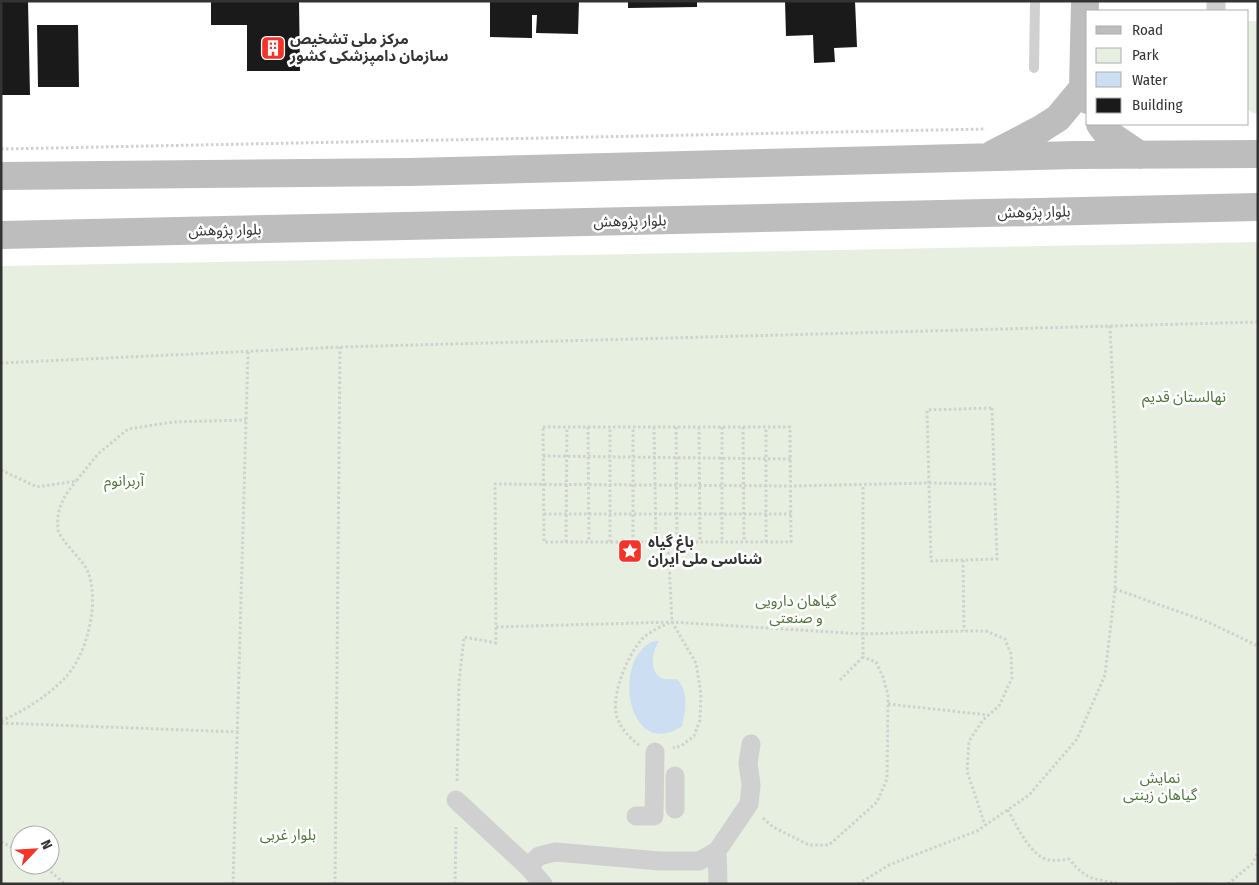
<svg xmlns="http://www.w3.org/2000/svg" width="1259" height="885" font-family="'Fira Sans Condensed','Noto Sans Arabic',sans-serif">
  <style>
    .green { fill: #e7f0e0; fill-rule: evenodd }
    .water { fill: #ccdef1 }
    .building { fill: #1a1a1a }
    .lines { fill: none; stroke-linecap: round; stroke-linejoin: round }
    .path { stroke: #d0d0d0; stroke-width: 3; stroke-dasharray: 2.5 2.5; stroke-linecap: butt }
    .lane { stroke: #d0d0d0; stroke-width: 10 }
    .street { stroke: #d0d0d0; stroke-width: 19 }
    .secondary { stroke: #bdbdbd; stroke-width: 28 }
    .labels { text-anchor: middle; stroke-width: 5; stroke-linejoin: round; paint-order: stroke }
    .poi-label { font-size: 15px; font-weight: bold; fill: #333; stroke: #fff; text-anchor: start }
    .street-label { font-size: 15px; fill: #333; stroke: #fff }
    .park-label { font-size: 15px; fill: #4e743a; stroke: #fff }
  </style>
  <rect width="100%" height="100%" fill="#fff"/>
  <!-- green -->
  <path class="green" d="M1248,21h10v93l-5,-1 -5,-4z
    M1258,242v642h-1257v-618zM20,835h30v30h-30z"/>
  <!-- water -->
  <path class="water" d="M654,641h5c-6,9 -11,29 2,37 4,2 11,1 16,1 12,13 9,31 5,47 -54,37 -72,-68 -28,-85z"/>
  <!-- building -->
  <path class="building" d="M1,1h27l2,94h-29z
    M211,1h88l1,70h-53v-46h-36z
    M490,1h89l-1,33 -42,-1 1,-18h-5v23l-42,-1z
    M628,1h69v6l-69,1z
    M785,1h70l2,46 -23,1 1,14 -21,1 -1,-28 -27,1z
    M37,25h41l1,62h-41z"/>
  <g class="lines">
    <!-- path -->
    <path class="path" d="M1,149l985,-20
      M1,363l339,-16 918,-25
      M992,408l5,151 -66,2 -4,-151z
      M543,427h247l1,115h-247z
      M588,427l1,115
      M654,427l2,115
      M676,427l1,115
      M699,427l1,115
      M722,427v115
      M743,427l1,115
      M543,456l248,3
      M1,470l36,17 39,-6 22,-27 30,-25 45,-7 73,-2
      M544,514h247
      M566,542l1,-115
      M610,542v-114
      M633,542v-115
      M668,542l4,80 24,41 5,31 -1,26 -6,16 -13,10 -8,2
      M766,542v-115
      M963,560l1,71
      M1115,589l93,33 50,24
      M496,627l176,-5 191,12 101,-3h22l19,8 6,15 1,24 -13,28 -16,14 -14,21 -2,30 18,54
      M840,680l23,-23v-172
      M888,704l100,11
      M1,721c23,-10 45,-24 63,-42 23,-23 36,-77 24,-107 -5,-13 -29,-32 -30,-43 -2,-21 6,-33 18,-48
      M1,723l237,9
      M639,745c-10,-7 -20,-19 -23,-31 -4,-22 12,-59 26,-75 7,-7 18,-12 27,-16
      M457,781l2,-98 5,-46 32,6 -1,-159 296,2 138,-3 66,1
      M1008,810c8,15 24,49 42,50 6,1 13,0 19,-1 19,23 25,19 51,25
      M763,818l10,9 36,18h20l48,-43 10,-23 1,-84 -5,-18 -7,-15 -13,-5
      M1,842l19,9
      M43,865l22,19
      M233,884l15,-533
      M335,884l5,-537
      M455,884l1,-57
      M858,884l31,-19 88,-34 52,-36 48,-56 28,-64 10,-86 3,-91 -8,-172
      M1181,884h31
      M1228,884l25,-21 5,-11"/>
    <!-- lane -->
    <path class="lane" d="M1034,68l1,-67"/>
    <!-- street -->
    <path class="street" d="M1216,11v-10
      M675,776v33
      M456,800l72,67 15,17
      M636,816h18l1,-64
      M717,851l1,33
      M528,867l11,-11 16,-4 105,9h39l18,-10 32,-47 2,-19 -3,-22 3,-19"/>
    <!-- secondary -->
    <path class="secondary" d="M1085,1l-2,87 5,12
      M1100,124l6,8 34,23
      M993,154l48,-25 17,-11 25,-30
      M1,176l409,-4 667,-17 181,-1
      M1,235l1257,-28"/>
  </g>
  <!-- icons -->
  <defs>
    <symbol id="building-square" viewBox="-11 -11 22 22"><rect x="-9" y="-9" width="18" height="18" rx="4" fill="#f63328" stroke="#fff"/><path d="M-4-6H4V6H1V3H-1V6H-4ZM-2.5-4.3h1.7v1.8h-1.7ZM.8-4.3h1.7v1.8H.8ZM-2.5-1h1.7V.8h-1.7ZM.8-1h1.7V.8H.8Z" fill="#fff"/></symbol>
    <symbol id="sight-square" viewBox="-11 -11 22 22"><rect x="-9" y="-9" width="18" height="18" rx="4" fill="#f63328" stroke="#fff"/><path d="M0-6L1.8-2.2L6-1.7L2.9 1.2L3.7 5.4L0 3.3L-3.7 5.4L-2.9 1.2L-6-1.7L-1.8-2.2Z" fill="#fff"/></symbol>
  </defs>
  <g fill-rule="evenodd">
    <use href="#building-square" x="259" y="34" width="28" height="28"/>
    <use href="#sight-square" x="616" y="537" width="28" height="28"/>
  </g>
  <g class="labels">
    <!-- poi labels -->
    <g class="poi-label">
      <text x="290" y="44">مرکز ملی تشخیص<tspan x="290" dy="17">سازمان دامپزشکی کشور</tspan></text>
      <text x="648" y="547">باغ گیاه‌<tspan x="648" dy="17">شناسی ملی ایران</tspan></text>
    </g>
    <!-- street labels -->
    <g class="street-label">
      <text transform="translate(1034 212) rotate(-1)" y="5">بلوار پژوهش</text>
      <text transform="translate(630 221) rotate(-1)" y="5">بلوار پژوهش</text>
      <text transform="translate(225 230) rotate(-1)" y="5">بلوار پژوهش</text>
    </g>
    <!-- park labels -->
    <g class="park-label">
      <text x="1184" y="402">نهالستان قدیم</text>
      <text x="124" y="486">آربرانوم</text>
      <text x="796" y="606">گیاهان دارویی<tspan x="796" dy="17">و صنعتی</tspan></text>
      <text x="1160" y="783">نمایش<tspan x="1160" dy="17">گیاهان زینتی</tspan></text>
      <text x="288" y="840">بلوار غربی</text>
    </g>
  </g>
  <!-- border -->
  <rect width="1259" height="885" fill="none" stroke="#333333" stroke-width="5"/>
  <!-- legend -->
  <rect x="1086" y="10" width="162" height="115" fill="#ffffff" stroke="#adadad"/>
  <rect x="1096" y="26" width="25" height="8" fill="#bdbdbd" stroke="#adadad"/>
  <text x="1132" y="35" font-size="15" fill="#333333">Road</text>
  <rect x="1096" y="48" width="25" height="15" fill="#e7f0e0" stroke="#adadad"/>
  <text x="1132" y="60" font-size="15" fill="#333333">Park</text>
  <rect x="1096" y="72" width="25" height="15" fill="#ccdef1" stroke="#adadad"/>
  <text x="1132" y="85" font-size="15" fill="#333333">Water</text>
  <rect x="1096" y="98" width="25" height="15" fill="#1a1a1a" stroke="#adadad"/>
  <text x="1132" y="110" font-size="15" fill="#333333">Building</text>
  <!-- north arrow -->
  <g transform="translate(35 850) rotate(65)"><circle r="24" fill="#ffffff" stroke="#adadad"/>
  <path d="M0-4L9 19L0 12L-9 19Z" fill="#f63328"/>
  <text y="-8" font-size="14" font-weight="bold" text-anchor="middle" fill="#333333">N</text>
  </g>
</svg>
